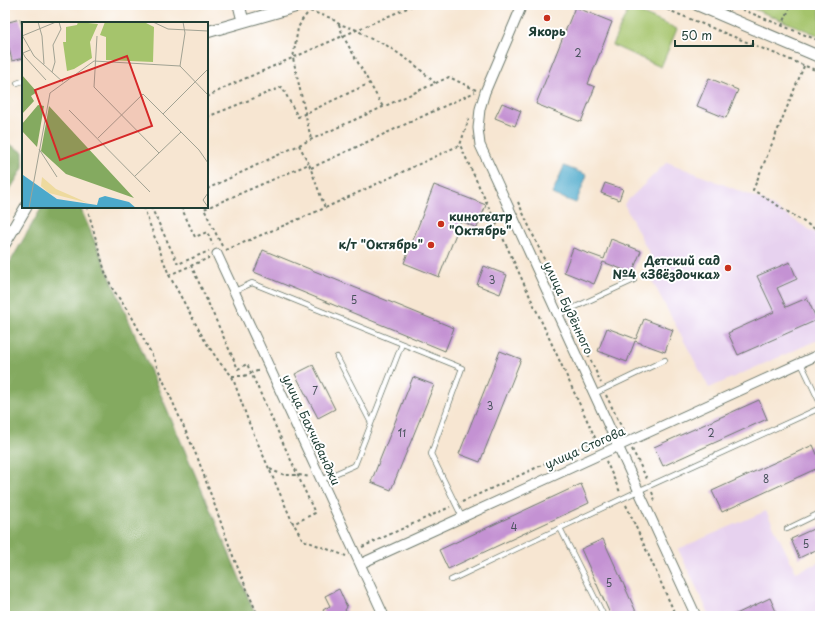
<svg xmlns="http://www.w3.org/2000/svg" width="825" height="621" font-family="'Playpen Sans',sans-serif">
  <style>
    .built { fill: #e7d2ef }
    .green { fill: #a5c46c; stroke: #628050 }
    .forest { fill: #84aa60; stroke: #52744a }
    .water { fill: #4ca9cb; stroke: #367380 }
    .building { fill: #c492d3 }
    .lines { fill: none; stroke-linecap: round; stroke-linejoin: round }
    .service-casing { stroke: #6b786b; stroke-width: 6 }
    .minor-casing { stroke: #6b786b; stroke-width: 11 }
    .tertiary-casing { stroke: #6b786b; stroke-width: 13 }
    .path { stroke: #6b786b; stroke-width: 2; stroke-dasharray: 3 3; stroke-linecap: butt }
    .service { stroke: #fff; stroke-width: 4.5 }
    .minor { stroke: #fff; stroke-width: 9 }
    .tertiary { stroke: #fff; stroke-width: 11 }
    .poi-dot { fill: #c8321e; stroke: #fff; stroke-width: 1.5 }
    .labels { text-anchor: middle; stroke-width: 4; stroke-linejoin: round; paint-order: stroke }
    .number-label { font-size: 10px; fill: #48525c }
    .poi-label { font-size: 12px; font-weight: bold; fill: #1f3d34; stroke: #fff; text-anchor: end }
    .street-label { font-size: 12px; fill: #1f3d34; stroke: #fff }
    .inset-road { fill: none; stroke: #a1a293; stroke-width: 1 }
    .view { fill: #d62828; fill-opacity: 0.15; stroke: #d62828; stroke-width: 2 }
    .inset-edge { fill: none; stroke: #1f3d34; stroke-width: 2 }
  </style>
  <rect width="100%" height="100%" fill="#fff"/>
  <filter id="ink" filterUnits="userSpaceOnUse"><feTurbulence type="fractalNoise" baseFrequency=".025" numOctaves="2"/><feDisplacementMap in="SourceGraphic" scale="8" xChannelSelector="R" yChannelSelector="G"/><feConvolveMatrix kernelMatrix="1 2 1 2 8 2 1 2 1" color-interpolation-filters="sRGB"/></filter>
  <filter id="wash" filterUnits="userSpaceOnUse"><feTurbulence type="fractalNoise" baseFrequency=".012" numOctaves="4" result="noise"/><feDisplacementMap in="SourceGraphic" scale="16" xChannelSelector="R" yChannelSelector="G"/><feGaussianBlur stdDeviation="0.9" result="paint"/><feColorMatrix in="noise" values="0 0 0 0 0 0 0 0 0 0 0 0 0 0 0 0 0 1.4 0 .05"/><feComposite in="paint" operator="in"/></filter>
  <g filter="url(#wash)">
    <rect width="100%" height="100%" fill="#f7e6d2"/>
    <!-- built -->
    <path class="built" d="M667,162l95,38 58,36v103l-111,49 -61,-115 9,-4 -33,-65z
      M766,511l30,61 24,-10v54h-110l-32,-67z"/>
    <!-- green -->
    <path class="green" d="M744,5h76v31z
      M629,8l48,21 -16,38 -49,-22z"/>
    <!-- forest -->
    <path class="forest" d="M5,142l18,10v16l-18,30z
      M42,207h38l176,409h-251v-345z"/>
    <!-- water -->
    <path class="water" d="M564,166l23,9 -11,28 -24,-9z"/>
    <g id="blocks">
      <!-- building -->
      <path class="building" d="M575,7l37,15 -24,62 7,3 -14,35 -45,-18z
        M20,19l3,11v28l-11,3 -4,-17h-3v-21z
        M709,78l29,12 -12,28 -29,-12z
        M502,103l19,8 -6,15 -20,-8z
        M605,183l18,6 -4,11 -18,-7z
        M434,185l52,20 -9,23 -16,-7 -22,56 -35,-14z
        M611,239l30,12 -9,22 -29,-11 -9,22 -30,-12 9,-24 31,11z
        M263,250l191,78 -9,23 -191,-79z
        M790,262l7,17 -20,9 9,19 21,-9 10,22 -79,35 -10,-22 46,-21 -17,-36z
        M484,266l23,9 -7,19 -23,-9z
        M644,319l29,11 -8,22 -30,-11 -8,21 -29,-11 9,-23 29,11z
        M500,351l21,8 -41,103 -21,-8z
        M313,365l22,44 -17,9 -23,-44z
        M413,377l21,8 -43,105 -20,-8z
        M759,400l8,19 -104,47 -9,-19z
        M813,445l7,16v6l-98,45 -10,-21z
        M581,484l8,19 -141,66 -9,-19z
        M820,526v22l-21,10 -8,-19z
        M603,539l35,77h-27l-30,-67z
        M339,589l8,18 -2,3 3,6h-22l-3,-6 7,-4 -5,-10z
        M770,598l8,18h-46z"/>
    </g>
  </g>
  <g filter="url(#ink)">
    <use href="#blocks" fill-opacity="0" stroke="#6b786b" stroke-width="1"/>
    <g class="lines">
      <defs>
        <path id="service" d="M17,83l6,-2
          M235,291l17,-8 210,85 -31,86 31,63
          M558,315l76,-35
          M337,357l34,66
          M801,363l19,40
          M594,394l71,-34
          M321,480l34,-15 47,-121
          M560,528l44,88
          M787,529l33,-16
          M451,580l187,-89 182,-83"/>
        <path id="minor" d="M522,5l-37,87 -5,17 -2,19 2,17 216,471
          M217,254l167,362
          M360,564l460,-210"/>
        <path id="tertiary" d="M239,5l4,16
          M698,5l122,52
          M207,32l94,-27
          M5,243l21,-36"/>
      </defs>
      <!-- service casing -->
      <use href="#service" class="service-casing"/>
      <!-- minor casing -->
      <use href="#minor" class="minor-casing"/>
      <!-- tertiary casing -->
      <use href="#tertiary" class="tertiary-casing"/>
      <!-- path -->
      <path class="path" d="M506,5l4,4
        M656,5l164,67
        M731,5l89,36
        M310,11l21,7 8,6 18,6 12,8 17,7 28,19 21,19
        M310,11l14,-6
        M307,14l-5,6 -4,8 -5,30 18,81
        M339,24l4,12 40,71
        M782,26l9,-21
        M804,66l-51,124 67,42
        M5,85l5,-1
        M207,97l21,-11 186,-81
        M207,117l75,-30 16,30 72,-34
        M469,118l-9,27 138,299
        M299,145l10,19
        M311,168l164,-76
        M207,189l92,-44 150,-68 27,13
        M518,202l47,103
        M87,207l18,65 7,16 20,29 19,36 47,106 35,97 25,60
        M144,207l3,10 22,58 40,-17
        M151,207l27,57 31,-13
        M181,207l14,30 12,-5 6,13
        M222,246l-18,-37 105,-45 16,44
        M226,250l99,-42 135,-63
        M191,265l47,104 9,-5 68,149 -22,11
        M169,275l36,66 15,22 12,13 17,47 43,98 11,19 43,16
        M571,316l30,67
        M232,376h12l16,-6
        M606,395l19,39
        M632,449l15,30
        M606,461l14,31
        M270,469l6,3 9,3h14l11,2
        M652,492l4,11
        M462,502l134,-62
        M626,505l50,111
        M362,547l88,-40"/>
      <!-- service -->
      <use href="#service" class="service"/>
      <!-- minor -->
      <use href="#minor" class="minor"/>
      <!-- tertiary -->
      <use href="#tertiary" class="tertiary"/>
    </g>
  </g>
  <!-- markers -->
  <g class="poi-dot">
    <circle cx="547" cy="18" r="4"/>
    <circle cx="441" cy="224" r="4"/>
    <circle cx="431" cy="245" r="4"/>
    <circle cx="728" cy="268" r="4"/>
  </g>
  <g class="labels">
    <!-- number labels -->
    <g class="number-label">
      <text x="578" y="57">2</text>
      <text x="492" y="284">3</text>
      <text x="354" y="304">5</text>
      <text x="315" y="395">7</text>
      <text x="490" y="410">3</text>
      <text x="402" y="437">11</text>
      <text x="711" y="437">2</text>
      <text x="766" y="483">8</text>
      <text x="514" y="531">4</text>
      <text x="806" y="548">5</text>
      <text x="609" y="587">5</text>
    </g>
    <!-- poi labels -->
    <g class="poi-label">
      <text x="547" y="36" text-anchor="middle">Якорь</text>
      <text x="449" y="221" text-anchor="start">кинотеатр<tspan x="449" dy="14">"Октябрь"</tspan></text>
      <text x="423" y="249">к/т "Октябрь"</text>
      <text x="720" y="265">Детский сад<tspan x="720" dy="14">№4 «Звёздочка»</tspan></text>
    </g>
    <!-- street labels -->
    <g class="street-label">
      <text transform="translate(568 308) rotate(65)" y="4">улица Будённого</text>
      <text transform="translate(311 430) rotate(65)" y="4">улица Бахчиванджи</text>
      <text transform="translate(585 448) rotate(-24)" y="4">улица Стогова</text>
    </g>
  </g>
  <!-- overview -->
  <g transform="translate(22 22)">
    <rect width="186" height="186" fill="#f7e6d2"/>
    <path d="M56,0l20,2 -8,18 2,16 -18,11 -7,2 -4,-29h3v-15l11,-2zM83,0h39l10,5 -1,35 -47,-2v-23l-6,-2z" fill="#a5c46c"/>
    <path d="M0,53l15,17 -6,4 3,5 -12,13zM16,83l6,1 -7,41 -15,-16v-7zM27,84l85,92 -68,-24 -25,-23z" fill="#84aa60"/>
    <path d="M20,155l14,12 32,14 -39,-10 -8,-7z" fill="#eeda9e"/>
    <path d="M1,153l34,24 40,6 2,-7 6,-2 24,6 7,6h-114z" fill="#4ca9cb"/>
    <path class="inset-road" d="M16,0l4,14 2,28M131,0l15,7 40,2M161,0l2,11 -5,33 28,29M0,13l12,21 29,26M0,14l34,-14M75,14l-3,51 65,66M8,28l-7,3 2,4 21,23M72,39l86,5M30,50l3,-10 -2,-17 8,-16 -2,-7M47,88l81,82M141,92l45,-45M76,116l45,-44 56,56 9,13M17,127l18,28M113,154l46,-44M186,171l-5,7 5,7M7,186l21,-115 44,-32"/>
    <path class="view" d="M105,34l25,70 -92,34 -25,-70z"/>
    <rect width="186" height="186" class="inset-edge"/>
  </g>
  <!-- margin -->
  <rect width="825" height="621" fill="none" stroke="#fff" stroke-width="20"/>
  <!-- scale -->
  <path d="M675 40v6h78v-6" fill="none" stroke="#1f3d34" stroke-width="2"/>
  <text x="681" y="40" font-size="12" fill="#1f3d34" stroke="#ffffff" stroke-width="3" paint-order="stroke">50 m</text>
</svg>
